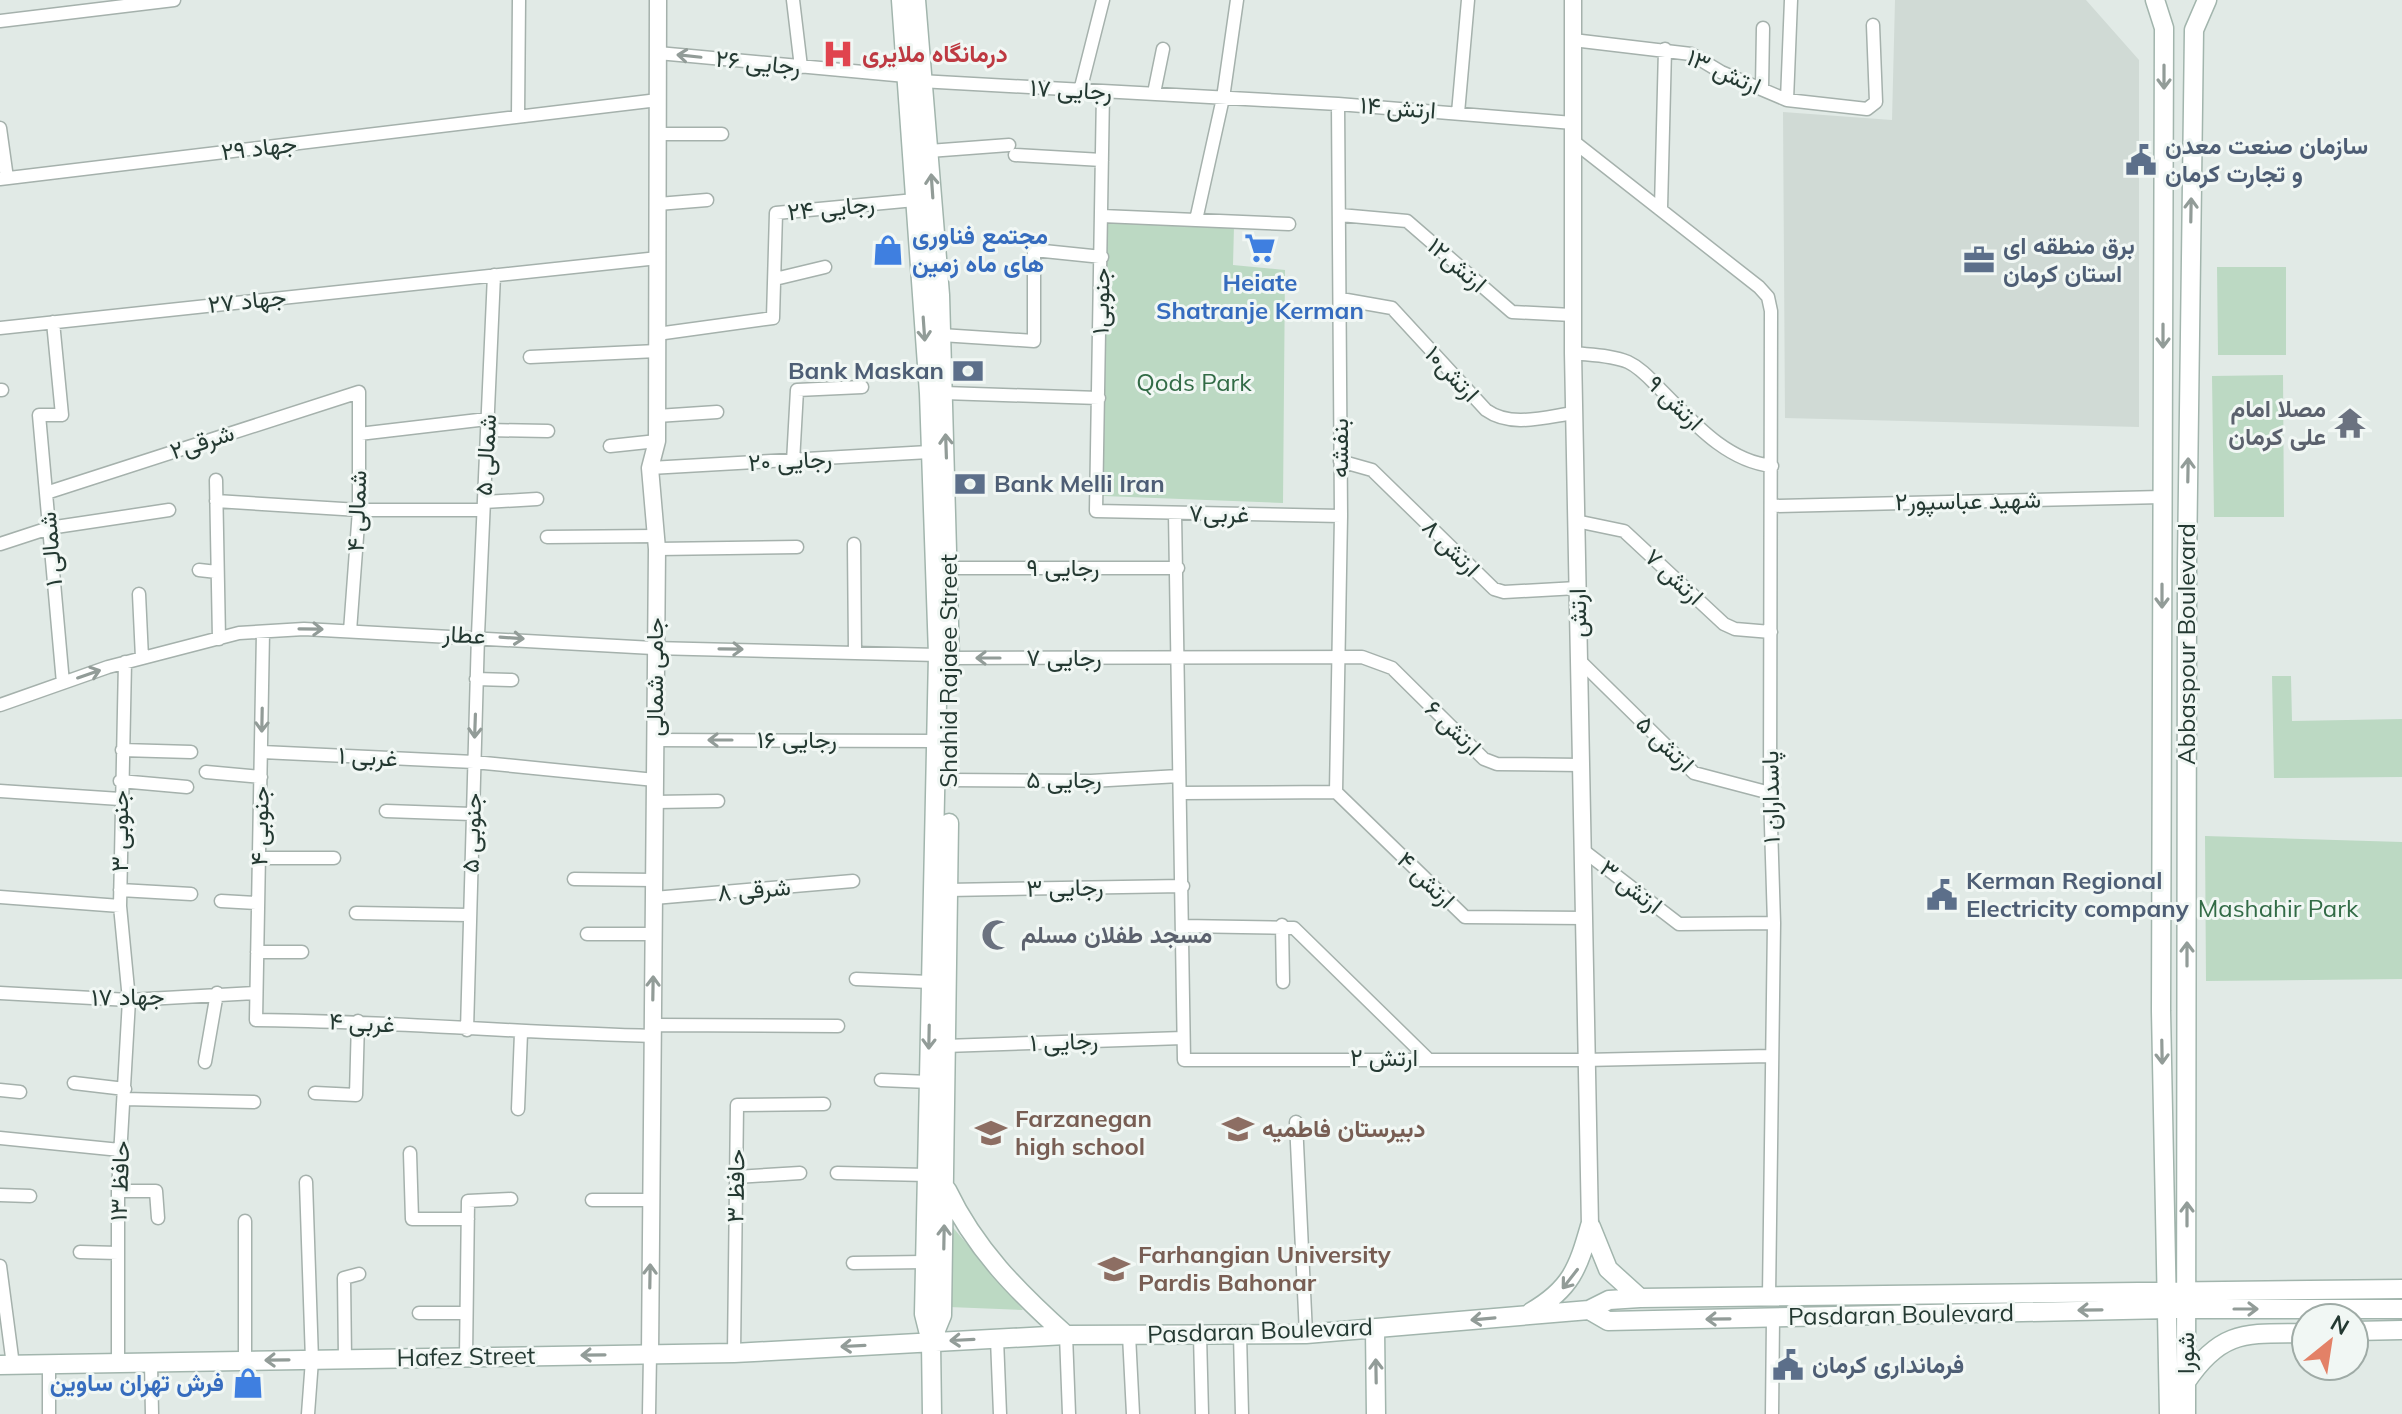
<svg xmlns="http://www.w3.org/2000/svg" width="2402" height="1414" font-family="Mulish,Vazirmatn,sans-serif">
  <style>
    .built { fill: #d0dad5 }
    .green { fill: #bcd9c3 }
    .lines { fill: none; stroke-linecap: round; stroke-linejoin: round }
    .minor-casing { stroke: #a5b1ac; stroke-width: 15 }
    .tertiary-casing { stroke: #a5b1ac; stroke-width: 19 }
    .secondary-casing { stroke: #a2b5ad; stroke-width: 21 }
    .minor { stroke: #fff; stroke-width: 12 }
    .tertiary { stroke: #fff; stroke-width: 16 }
    .secondary { stroke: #fff; stroke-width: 18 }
    .oneway { stroke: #929c98 }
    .labels { text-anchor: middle; stroke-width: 6; stroke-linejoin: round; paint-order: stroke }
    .health-label { font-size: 24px; font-weight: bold; fill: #be3a42; stroke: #f1f7f4; text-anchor: start }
    .street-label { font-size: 24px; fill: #243932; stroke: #f1f7f4 }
    .service-label { font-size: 24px; font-weight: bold; fill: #4e5e75; stroke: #f1f7f4; text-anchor: start }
    .shop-label { font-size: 24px; font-weight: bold; fill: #366cbe; stroke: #f1f7f4; text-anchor: start }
    .park-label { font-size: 24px; fill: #326b46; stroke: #f1f7f4 }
    .worship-label { font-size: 24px; font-weight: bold; fill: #5b616d; stroke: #f1f7f4; text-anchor: end }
    .education-label { font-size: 24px; font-weight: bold; fill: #785e54; stroke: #f1f7f4; text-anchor: start }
  </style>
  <rect width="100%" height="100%" fill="#e1eae6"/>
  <!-- built -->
  <path class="built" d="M1895,0h191l53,60v367l-354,-9 -2,-306 109,8z"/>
  <!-- green -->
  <path class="green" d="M1105,215l129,11 -1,39 52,5 -2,233 -180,-7z
    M2217,267h69v88h-68z
    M2283,375l1,142h-70l-2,-141z
    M2272,676h19l1,45 110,-2v58l-128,1z
    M2205,836l197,6v137l-196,2z
    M950,1224l73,86 -74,-3z"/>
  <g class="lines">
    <defs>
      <path id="minor" d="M793,0l8,67
        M0,21l174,-21
        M1573,40l118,14 30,18 66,28 80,9 9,-7 -3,-77
        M658,53l248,23
        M920,81l418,23 235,19
        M1762,88l1,-60
        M1080,91l23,-91
        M1103,92l-7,419 245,5
        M1154,93l9,-44
        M1787,100l4,-100
        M1458,113l10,-113
        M518,117l1,-117
        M0,128l7,50
        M658,134h64
        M1573,141l186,146 9,10 3,14 -1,482 4,130 -5,373
        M929,151l80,-6
        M1015,155l87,5
        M0,179l658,-79
        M658,204l49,-4
        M1661,208l4,-159
        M1340,215l67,6 105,91 60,3
        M1102,216l187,8
        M1196,220l27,-122 14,-98
        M775,279l50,-12
        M1341,299l51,9 94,102c25,18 59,7 88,3
        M53,322l9,93h-23l24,268
        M0,328l658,-70
        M657,334l116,-16 3,-105 139,-13
        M941,335l93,6v-91l68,7
        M1573,353c17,2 39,2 55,9 13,6 23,18 33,28 32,32 65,71 111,76
        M530,357l127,-6
        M0,390h2
        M944,393l155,5
        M657,416l60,-4
        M487,430l61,1
        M359,434l128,-15
        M610,446l47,-5
        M1340,461l32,9 122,119 10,3 73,-4
        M793,462l4,-72 65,-3
        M650,468l279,-16
        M216,480l3,159
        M46,493l313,-101v118l-9,121
        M216,501l143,9h124
        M484,502l53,-3
        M1773,506l389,-9
        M1175,513l9,547h400l186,-4
        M1576,521l48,10 100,93 11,5 36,3
        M547,537l110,-1
        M0,544l49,-16 120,-18
        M854,544l1,107
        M657,549l140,-2
        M949,568h229
        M199,570l18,2
        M139,594l3,64
        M263,632l-7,388c132,1 264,13 397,16
        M950,658l412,-1 30,11 92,91 13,5 84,1
        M1579,660l115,113 76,20
        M476,679l36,1
        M0,705l108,-38 131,-34 65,-4 349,19 285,7
        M655,740l283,1
        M122,750l69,2
        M262,752l212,10 181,18
        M206,772l55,5
        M949,780l142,1 88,-5
        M120,781l67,6
        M0,791l120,8
        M1336,792l5,-276 -3,-412
        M1336,792l129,125 120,1
        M1180,793l156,-1
        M655,802l63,-1
        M386,811l86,3
        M1584,851l95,73 95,-1
        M259,858h75
        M574,879l80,1
        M120,890l71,4
        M947,890l236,-4
        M0,897l120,9
        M654,898l199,-17
        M221,901l37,2
        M356,913l113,2
        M1282,925l1,57
        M1183,926l111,2 133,130
        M587,934h67
        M257,952h45
        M856,979l74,3
        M0,993l129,7 126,-7
        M653,1025l185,1
        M467,1030l11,-395 16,-360
        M945,1046l238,-8
        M205,1062l12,-69
        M881,1080l48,2
        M74,1083l51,6
        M0,1090l20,2
        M315,1093l41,2 2,-74
        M124,1099l130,3
        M518,1109l3,-76
        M1296,1122l10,212
        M0,1138l120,12
        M410,1153l2,66h56
        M837,1173l90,2
        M736,1177l64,-4
        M306,1182l6,178 -4,54
        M118,1191h38l2,27
        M0,1195l30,1
        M592,1200h59
        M80,1252l38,1
        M853,1263l71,-1
        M0,1266l13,99
        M419,1313h47
        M1240,1334l2,80
        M1066,1335l3,79
        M1129,1335l4,79
        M1200,1335l2,79
        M997,1339l3,75
        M734,1353l3,-248 87,-1
        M466,1357l2,-156 43,-2
        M345,1359l-1,-81 15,-4
        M245,1361v-140
        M118,1363v-172l11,-191 -9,-94 5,-244
        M151,1363l1,51
        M49,1364v50
        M649,1414l1,-60
        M1772,1414l1,-96"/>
      <path id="tertiary" d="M1573,0v353l17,873
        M650,1354l7,-805 -7,-81 7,-27 1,-441"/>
      <path id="secondary" d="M901,0l28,393 9,262 -14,659 7,28 1,72
        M916,0l24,295 10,366
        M2155,0l9,28 -3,983 8,403
        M947,1190c28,59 71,102 119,145
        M1591,1227l17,42 32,29
        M1589,1310l19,11 560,-12h234
        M1531,1312c40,-23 47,-44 59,-86
        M1375,1329l1,85
        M2354,1331l48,-1
        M931,1342l11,-27 7,-492
        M0,1365l734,-12 332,-18 240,-1 283,-24 20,-10 31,-2 762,-9
        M2186,1382c36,-54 62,-48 120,-49
        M2186,1414l1,-851 7,-533 13,-30"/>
    </defs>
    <!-- minor casing -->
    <use href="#minor" class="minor-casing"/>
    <!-- tertiary casing -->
    <use href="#tertiary" class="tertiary-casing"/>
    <!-- secondary casing -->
    <use href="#secondary" class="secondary-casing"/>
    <!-- minor -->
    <use href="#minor" class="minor"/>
    <!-- tertiary -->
    <use href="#tertiary" class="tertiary"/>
    <!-- secondary -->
    <use href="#secondary" class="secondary"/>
  </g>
  <!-- one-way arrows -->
  <defs><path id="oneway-shaft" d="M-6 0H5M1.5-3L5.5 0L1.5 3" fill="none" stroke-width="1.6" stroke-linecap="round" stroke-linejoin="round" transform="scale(2)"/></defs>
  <g class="oneway">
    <use href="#oneway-shaft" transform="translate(689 56) rotate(-174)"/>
    <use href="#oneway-shaft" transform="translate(2164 77) rotate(90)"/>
    <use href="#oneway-shaft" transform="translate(932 186) rotate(-94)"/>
    <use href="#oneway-shaft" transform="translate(2191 210) rotate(-89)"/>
    <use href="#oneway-shaft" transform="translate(924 329) rotate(86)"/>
    <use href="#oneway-shaft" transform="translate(2163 336) rotate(90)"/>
    <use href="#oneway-shaft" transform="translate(946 446) rotate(-92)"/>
    <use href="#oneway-shaft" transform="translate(2188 470) rotate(-89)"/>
    <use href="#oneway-shaft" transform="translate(2162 596) rotate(90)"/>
    <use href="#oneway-shaft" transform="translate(311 629) rotate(1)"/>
    <use href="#oneway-shaft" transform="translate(512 638) rotate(4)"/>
    <use href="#oneway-shaft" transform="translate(731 649) rotate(1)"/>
    <use href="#oneway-shaft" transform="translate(988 658) rotate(180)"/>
    <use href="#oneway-shaft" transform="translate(89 674) rotate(-19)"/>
    <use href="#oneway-shaft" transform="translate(262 720) rotate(91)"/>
    <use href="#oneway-shaft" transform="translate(475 726) rotate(92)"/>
    <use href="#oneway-shaft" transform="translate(720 740) rotate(-180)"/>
    <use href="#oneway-shaft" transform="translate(2187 954) rotate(-90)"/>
    <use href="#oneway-shaft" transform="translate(653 988) rotate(-89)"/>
    <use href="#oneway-shaft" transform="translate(929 1037) rotate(91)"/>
    <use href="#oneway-shaft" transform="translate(2162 1052) rotate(89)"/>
    <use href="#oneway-shaft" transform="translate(2187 1214) rotate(-90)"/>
    <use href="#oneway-shaft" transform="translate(944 1237) rotate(-89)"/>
    <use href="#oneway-shaft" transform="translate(650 1276) rotate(-89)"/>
    <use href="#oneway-shaft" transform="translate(1570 1279) rotate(128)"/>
    <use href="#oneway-shaft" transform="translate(2246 1309)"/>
    <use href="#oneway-shaft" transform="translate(2090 1310) rotate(179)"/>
    <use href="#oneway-shaft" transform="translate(1483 1319) rotate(175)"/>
    <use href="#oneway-shaft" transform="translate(1718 1319) rotate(179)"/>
    <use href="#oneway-shaft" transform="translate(962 1340) rotate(177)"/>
    <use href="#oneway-shaft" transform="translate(853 1346) rotate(177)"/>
    <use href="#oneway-shaft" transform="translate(593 1355) rotate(179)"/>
    <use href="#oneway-shaft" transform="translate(277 1360) rotate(179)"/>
    <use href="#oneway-shaft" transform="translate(1376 1371) rotate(-91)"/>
  </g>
  <!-- icons -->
  <defs>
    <symbol id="hospital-bare" viewBox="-9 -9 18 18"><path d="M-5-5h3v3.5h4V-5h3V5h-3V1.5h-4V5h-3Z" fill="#e0444e" stroke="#f1f7f4" stroke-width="2.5" paint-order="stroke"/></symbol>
    <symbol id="civic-bare" viewBox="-9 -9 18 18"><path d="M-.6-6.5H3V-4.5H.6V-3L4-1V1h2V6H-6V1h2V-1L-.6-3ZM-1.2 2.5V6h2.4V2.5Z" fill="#5c6f8a" stroke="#f1f7f4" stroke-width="2.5" paint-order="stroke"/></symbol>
    <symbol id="supermarket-bare" viewBox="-9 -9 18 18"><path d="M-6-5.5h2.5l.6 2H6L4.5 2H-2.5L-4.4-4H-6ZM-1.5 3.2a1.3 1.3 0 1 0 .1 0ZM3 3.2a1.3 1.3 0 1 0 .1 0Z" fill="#3f7fe0" stroke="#f1f7f4" stroke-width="2.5" paint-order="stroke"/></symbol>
    <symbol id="shop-bare" viewBox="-9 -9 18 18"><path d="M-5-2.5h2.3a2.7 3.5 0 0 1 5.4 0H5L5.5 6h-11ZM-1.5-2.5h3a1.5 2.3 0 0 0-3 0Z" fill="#3f7fe0" stroke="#f1f7f4" stroke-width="2.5" paint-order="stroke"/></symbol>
    <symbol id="office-bare" viewBox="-9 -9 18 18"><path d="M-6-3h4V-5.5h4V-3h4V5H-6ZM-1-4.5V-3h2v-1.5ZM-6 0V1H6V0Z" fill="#5c6f8a" stroke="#f1f7f4" stroke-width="2.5" paint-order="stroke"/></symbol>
    <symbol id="bank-bare" viewBox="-9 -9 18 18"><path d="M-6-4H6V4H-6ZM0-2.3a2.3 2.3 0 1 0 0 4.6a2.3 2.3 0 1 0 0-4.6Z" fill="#5c6f8a" stroke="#f1f7f4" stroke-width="2.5" paint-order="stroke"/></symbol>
    <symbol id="temple-bare" viewBox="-9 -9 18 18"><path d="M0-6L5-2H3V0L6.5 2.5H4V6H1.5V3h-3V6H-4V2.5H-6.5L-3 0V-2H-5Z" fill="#6b7280" stroke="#f1f7f4" stroke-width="2.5" paint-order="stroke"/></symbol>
    <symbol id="mosque-bare" viewBox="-9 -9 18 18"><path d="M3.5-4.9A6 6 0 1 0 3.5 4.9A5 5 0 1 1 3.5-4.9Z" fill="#6b7280" stroke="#f1f7f4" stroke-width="2.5" paint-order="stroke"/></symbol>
    <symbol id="school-bare" viewBox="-9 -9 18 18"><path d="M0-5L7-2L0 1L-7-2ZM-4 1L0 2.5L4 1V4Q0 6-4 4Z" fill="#8d6e63" stroke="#f1f7f4" stroke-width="2.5" paint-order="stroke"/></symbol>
    <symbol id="university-bare" viewBox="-9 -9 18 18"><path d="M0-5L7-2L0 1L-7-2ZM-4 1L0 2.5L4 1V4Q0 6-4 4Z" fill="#8d6e63" stroke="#f1f7f4" stroke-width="2.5" paint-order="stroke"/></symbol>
  </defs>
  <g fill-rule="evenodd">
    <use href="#hospital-bare" x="816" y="32" width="44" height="44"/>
    <use href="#civic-bare" x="2119" y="138" width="44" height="44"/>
    <use href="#supermarket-bare" x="1238" y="226" width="44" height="44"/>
    <use href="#shop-bare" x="866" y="228" width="44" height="44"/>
    <use href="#office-bare" x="1957" y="238" width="44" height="44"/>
    <use href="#bank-bare" x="946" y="349" width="44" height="44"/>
    <use href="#temple-bare" x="2328" y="401" width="44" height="44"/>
    <use href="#bank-bare" x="948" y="462" width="44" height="44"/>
    <use href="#civic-bare" x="1920" y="873" width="44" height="44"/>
    <use href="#mosque-bare" x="975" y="913" width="44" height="44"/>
    <use href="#school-bare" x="1216" y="1107" width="44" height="44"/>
    <use href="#school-bare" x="969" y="1111" width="44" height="44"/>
    <use href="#university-bare" x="1092" y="1247" width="44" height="44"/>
    <use href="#civic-bare" x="1766" y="1343" width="44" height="44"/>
    <use href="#shop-bare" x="226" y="1361" width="44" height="44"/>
  </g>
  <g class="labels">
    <!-- health labels -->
    <g class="health-label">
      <text x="862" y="62">درمانگاه ملایری</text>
    </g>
    <!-- street labels -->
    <g class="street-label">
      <text transform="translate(758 63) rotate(6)" y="8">رجایی ۲۶</text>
      <text transform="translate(1724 72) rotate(24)" y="8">ارتش ۱۳</text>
      <text transform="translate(1071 90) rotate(3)" y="8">رجایی ۱۷</text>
      <text transform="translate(1398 108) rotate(4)" y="8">ارتش ۱۴</text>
      <text transform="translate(259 148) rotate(-7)" y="8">جهاد ۲۹</text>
      <text transform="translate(831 208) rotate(-6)" y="8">رجایی ۲۴</text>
      <text transform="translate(1457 265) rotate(41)" y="8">ارتش۱۲</text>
      <text transform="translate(247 301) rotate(-6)" y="8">جهاد ۲۷</text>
      <text transform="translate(1101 301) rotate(-89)" y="8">جنوبی۱</text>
      <text transform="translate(1452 374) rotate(47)" y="8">ارتش۱۰</text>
      <text transform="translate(1675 403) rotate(44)" y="8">ارتش ۹</text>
      <text transform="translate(202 442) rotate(-18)" y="8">شرقی۲</text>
      <text transform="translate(1340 448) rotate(-90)" y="8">بنفشه</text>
      <text transform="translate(486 455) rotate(-87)" y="8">شمالی ۵</text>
      <text transform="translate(790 461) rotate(-3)" y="8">رجایی ۲۰</text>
      <text transform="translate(1968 501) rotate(-1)" y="8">شهید عباسپور۲</text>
      <text transform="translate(357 511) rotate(-88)" y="8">شمالی ۴</text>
      <text transform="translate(1219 514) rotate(1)" y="8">غربی۷</text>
      <text transform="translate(1451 548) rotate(45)" y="8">ارتش ۸</text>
      <text transform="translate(51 549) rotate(-95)" y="8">شمالی ۱</text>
      <text x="1063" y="576">رجایی ۹</text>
      <text transform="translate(1674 577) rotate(43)" y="8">ارتش ۷</text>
      <text transform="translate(1578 613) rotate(-91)" y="8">ارتش</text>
      <text transform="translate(464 635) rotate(3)" y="8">عطار</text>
      <text transform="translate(2187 644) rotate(-90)" y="8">Abbaspour Boulevard</text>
      <text x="1064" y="666">رجایی ۷</text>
      <text transform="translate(949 671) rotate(-90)" y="8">Shahid Rajaee Street</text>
      <text transform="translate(655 677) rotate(-90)" y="8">جامی شمالی</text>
      <text transform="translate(1453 728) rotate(44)" y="8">ارتش ۶</text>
      <text x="797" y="748">رجایی ۱۶</text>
      <text transform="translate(1665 744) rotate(44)" y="8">ارتش ۵</text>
      <text transform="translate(368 757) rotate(3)" y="8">غربی ۱</text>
      <text x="1064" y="788">رجایی ۵</text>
      <text transform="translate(1771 797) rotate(-91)" y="8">پاسداران ۱</text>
      <text transform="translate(260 826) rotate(-89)" y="8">جنوبی ۴</text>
      <text transform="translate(120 831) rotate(-90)" y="8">جنوبی ۳</text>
      <text transform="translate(472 833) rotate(-88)" y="8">جنوبی ۵</text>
      <text transform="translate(1426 880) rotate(44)" y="8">ارتش ۴</text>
      <text transform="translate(1631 887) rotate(38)" y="8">ارتش ۳</text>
      <text transform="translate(1065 888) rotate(-1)" y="8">رجایی ۳</text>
      <text transform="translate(754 890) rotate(-5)" y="8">شرقی ۸</text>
      <text transform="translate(128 997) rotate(-1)" y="8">جهاد ۱۷</text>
      <text transform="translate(362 1023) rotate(3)" y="8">غربی ۴</text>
      <text transform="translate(1064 1042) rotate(-2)" y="8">رجایی ۱</text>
      <text x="1384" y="1066">ارتش ۲</text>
      <text transform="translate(120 1181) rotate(-88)" y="8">حافظ ۱۳</text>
      <text transform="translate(736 1186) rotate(-89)" y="8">حافظ ۳</text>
      <text transform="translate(1901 1315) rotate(-1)" y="8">Pasdaran Boulevard</text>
      <text transform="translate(1260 1331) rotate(-2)" y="8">Pasdaran Boulevard</text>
      <text transform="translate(2186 1353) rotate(-90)" y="8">شورا</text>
      <text transform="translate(466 1357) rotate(-1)" y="8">Hafez Street</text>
    </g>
    <!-- service labels -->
    <g class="service-label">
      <text x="2165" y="154">سازمان صنعت معدن<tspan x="2165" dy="28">و تجارت کرمان</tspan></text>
      <text x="2003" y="254">برق منطقه ای<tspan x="2003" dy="28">استان کرمان</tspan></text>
      <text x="944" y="379" text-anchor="end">Bank Maskan</text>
      <text x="994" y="492">Bank Melli Iran</text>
      <text x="1966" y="889">Kerman Regional<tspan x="1966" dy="28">Electricity company</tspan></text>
      <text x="1812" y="1373">فرمانداری کرمان</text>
    </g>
    <!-- shop labels -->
    <g class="shop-label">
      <text x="912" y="244">مجتمع فناوری<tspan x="912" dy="28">های ماه زمین</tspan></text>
      <text x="1260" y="291" text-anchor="middle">Heiate<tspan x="1260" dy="28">Shatranje Kerman</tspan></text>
      <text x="224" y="1391" text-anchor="end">فرش تهران ساوین</text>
    </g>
    <!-- park labels -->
    <g class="park-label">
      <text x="1194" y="391">Qods Park</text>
      <text x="2278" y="917">Mashahir Park</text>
    </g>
    <!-- worship labels -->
    <g class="worship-label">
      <text x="2326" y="417">مصلا امام<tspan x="2326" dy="28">علی کرمان</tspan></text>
      <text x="1021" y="943" text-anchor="start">مسجد طفلان مسلم</text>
    </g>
    <!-- education labels -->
    <g class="education-label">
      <text x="1015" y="1127">Farzanegan<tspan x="1015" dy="28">high school</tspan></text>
      <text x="1262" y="1137">دبیرستان فاطمیه</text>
      <text x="1138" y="1263">Farhangian University<tspan x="1138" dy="28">Pardis Bahonar</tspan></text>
    </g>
  </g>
  <!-- north arrow -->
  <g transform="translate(2330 1342) rotate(30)"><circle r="38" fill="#f1f7f4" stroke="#9faba6" stroke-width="2"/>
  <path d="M0-6L14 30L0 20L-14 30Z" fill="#e38167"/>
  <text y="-12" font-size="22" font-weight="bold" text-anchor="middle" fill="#243932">N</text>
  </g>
</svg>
